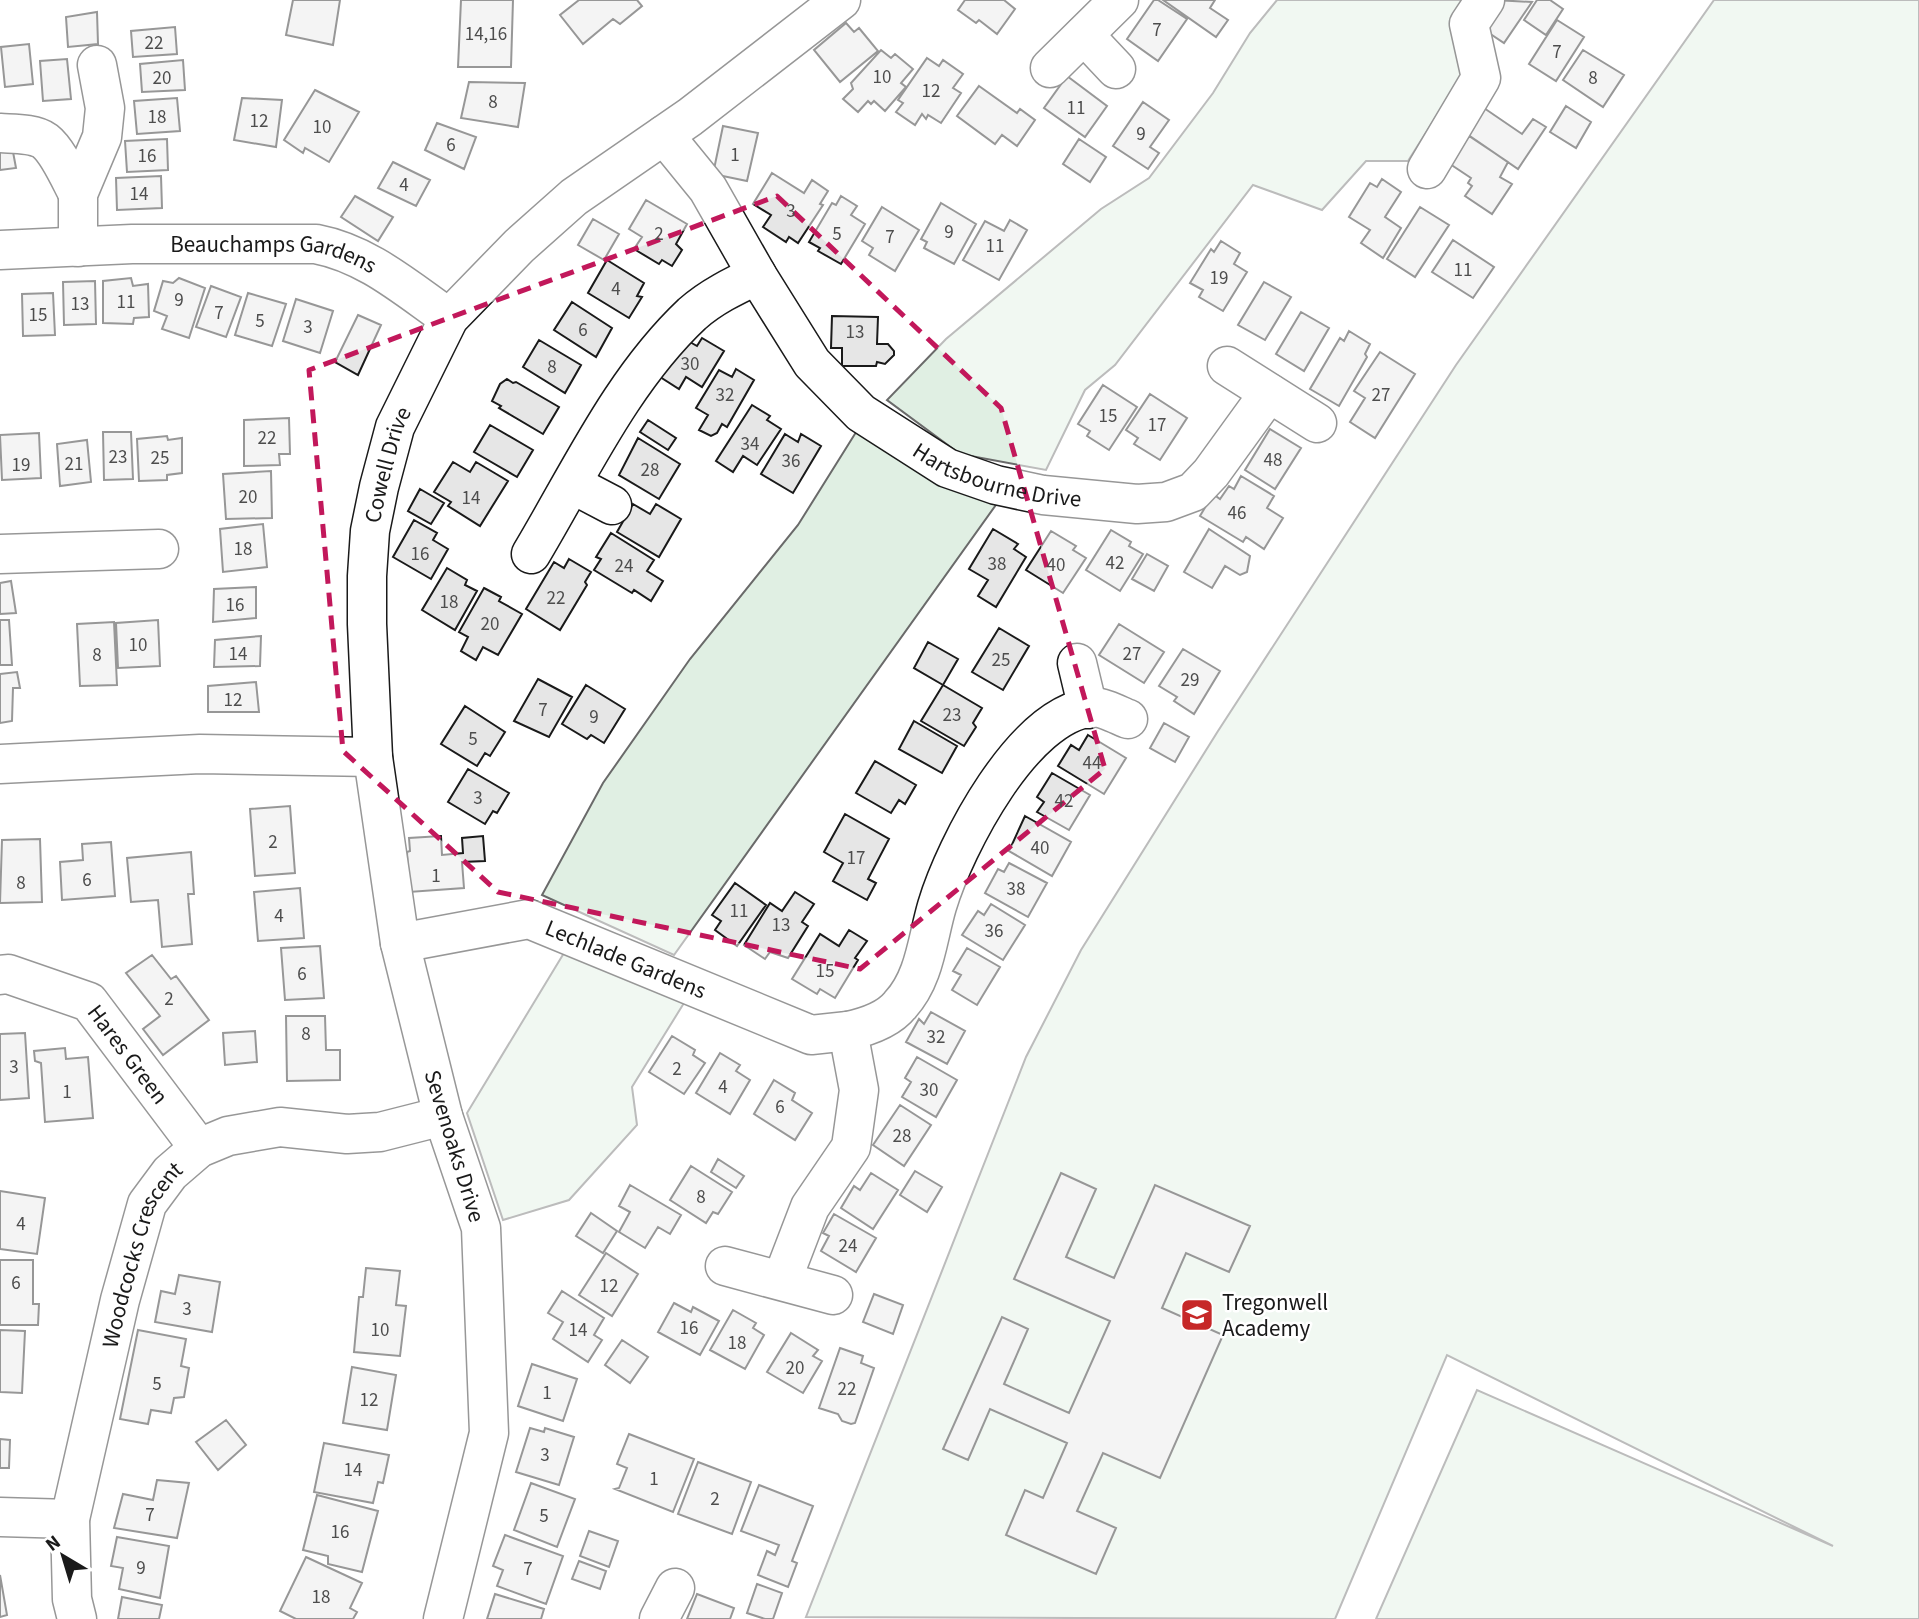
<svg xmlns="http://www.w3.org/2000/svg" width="1919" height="1619" font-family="'Source Sans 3',sans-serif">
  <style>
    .green { fill: #e0efe3; stroke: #6a6a6a; stroke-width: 2 }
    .building { fill: #e6e6e6; stroke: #1a1a1a; stroke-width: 2 }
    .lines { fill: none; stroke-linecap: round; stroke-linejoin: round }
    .minor-casing { stroke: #1a1a1a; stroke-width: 41 }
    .minor { stroke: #fff; stroke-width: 38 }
    .marked { fill: none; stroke: #c2185b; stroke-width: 5; stroke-dasharray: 14 9; stroke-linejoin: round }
    .labels { text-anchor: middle; stroke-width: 5; stroke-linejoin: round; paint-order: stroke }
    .number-label { font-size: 19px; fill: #4d4d4d }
    .street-label { font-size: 23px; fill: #1a1a1a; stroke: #fff }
    .poi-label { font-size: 23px; fill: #1a1a1a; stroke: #fff; text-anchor: start }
  </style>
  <rect width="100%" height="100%" fill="#fff"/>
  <!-- green -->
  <path class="green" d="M1277,0h194l-6,71 -57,90h-42l-44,49 -69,-25 -138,180 -30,25 -39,80 -86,-16 -73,-54 59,-61 155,-130 48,-31 64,-85 37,-60z
    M1714,0h205v1619h-543l101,-229 356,156 -386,-191 -112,264 -529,-2 220,-560 55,-107 137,-219 238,-366z
    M858,429l140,73 -324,453 -132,-60 61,-112 87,-124 108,-134z
    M567,948l117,55 -52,84 5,38 -68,75 -66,20 -36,-107z"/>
  <!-- building -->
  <path class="building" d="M293,0h47l-7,45 -47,-10z
    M461,0h52l-2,67h-53z
    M579,0h58l5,6 -22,18 -7,-5 -30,25 -23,-29z
    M965,0h39l11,9 -18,25 -18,-14 -3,3 -18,-13z
    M1154,0h4l29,19 -29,42 -31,-22z
    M1163,0h52l-5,8 18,12 -12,17z
    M1494,0l38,2 -28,41 -27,-18z
    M1537,0h13l13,9 -17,26 -22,-15z
    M97,12l1,32 -30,3 -2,-30z
    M1557,20l27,17 -28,44 -27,-17z
    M846,23l8,9 5,-4 19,23 -38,31 -26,-32z
    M175,27l2,27 -44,3 -2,-26z
    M29,44l4,40 -28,3 -4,-40z
    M881,50l10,8 4,-4 18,15 -12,14 5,4 -21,24 -11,-10 -3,3 -3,-3 -10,11 -15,-13 10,-10 -2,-6z
    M1583,50l41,25 -21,32 -40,-27z
    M927,58l12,8 4,-6 20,14 -10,14 8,5 -20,30 -13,-8 -2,4 -4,-5 -7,11 -19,-13 7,-9 -5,-3z
    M67,59l4,40 -28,2 -3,-40z
    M183,60l2,30 -43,2 -2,-28z
    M1067,76l40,30 -22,31 -41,-29z
    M469,82l56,1 -7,44 -57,-9z
    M979,86l38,27 3,-4 15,11 -18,26 -15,-11 -7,9 -38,-28z
    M315,90l44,22 -30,50 -24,-14 -2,5 -19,-13z
    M177,98l3,33 -43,3 -3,-33z
    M242,98l40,2 -6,47 -42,-7z
    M1143,102l26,18 -19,27 9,6 -11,16 -35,-23z
    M1481,106l41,28 11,-15 13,8 -28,42 -54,-37z
    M1566,106l25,16 -15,26 -26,-16z
    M437,123l39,14 -12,32 -39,-19z
    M723,126l35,7 -11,48 -34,-7z
    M1469,136l39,26 -8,15 12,7 -20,30 -27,-18 7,-10 -4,-3 3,-5 -21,-14z
    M167,139l1,31 -41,2 -2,-31z
    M1079,139l27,18 -16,25 -27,-18z
    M11,141l5,27 -16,2v-27z
    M393,162l37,18 -14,26 -38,-18z
    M772,173l32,20 8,-13 16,11 -8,13 3,1 -25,38 -9,-6 -3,5 -23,-15 8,-12 -18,-11z
    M161,176l1,32 -45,2 -1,-32z
    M1382,179l19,13 -16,25 16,11 -18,30 -22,-15 9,-13 -21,-13 21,-34 7,4z
    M355,196l38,21 -15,24 -37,-24z
    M841,196l16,10 -6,9 14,9 -24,40 -23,-13 2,-3 -11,-6 23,-39 4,2z
    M646,200l41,24 -11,20 6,6 -10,16 -10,-6 -3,4 -25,-15 8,-12 -13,-8z
    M941,203l35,21 -22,40 -30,-16 3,-6 -6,-3z
    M882,207l37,23 -24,41 -26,-16 4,-7 -11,-7z
    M1420,207l29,18 -34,52 -28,-18z
    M593,219l26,15 -15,26 -26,-15z
    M1010,220l17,10 -28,50 -36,-20 22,-39 19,10z
    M1453,240l41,27 -21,31 -41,-26z
    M1221,241l19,12 -6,11 13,8 -24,39 -24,-14 4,-7 -13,-7 21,-34 3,3z
    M607,260l37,23 -7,13 5,1 -13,21 -41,-25z
    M131,278l2,8 15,-2 1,33 -15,1 -1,6 -30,-1v-42z
    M179,278l26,10 -16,50 -27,-9 5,-13 -13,-5 9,-30 10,2z
    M95,281l1,43 -32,1 -1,-43z
    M1264,282l27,15 -26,43 -27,-15z
    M211,286l30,11 -15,40 -30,-10z
    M53,293l2,42 -32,1 -1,-42z
    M248,293l38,11 -14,42 -37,-11z
    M296,299l37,12 -13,42 -37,-12z
    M572,302l40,26 -16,29 -42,-27z
    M1301,312l28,16 -25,43 -28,-17z
    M358,315l23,10 -23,50 -23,-13z
    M832,316l46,1 -1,27h11l6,7v4l-9,9 -8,-2 -1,4h-34v-18h-11z
    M1349,331l21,13 -5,10 2,3 -28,49 -29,-17 30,-51 4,3z
    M681,337l16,9 5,-8 22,13 -22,36 -16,-10 -7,12 -22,-14z
    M539,340l42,25 -16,28 -42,-26z
    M1380,352l35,22 -40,64 -25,-16 15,-24 -11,-7z
    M736,369l18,11 -27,47 -5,-3 -5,9 -6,3 -12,-6 9,-15 -12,-7 23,-38 13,7z
    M507,379l6,4 3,-1 43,25 -16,27 -44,-26 2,-2 -9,-5 8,-17z
    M1103,385l34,22 -28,43 -22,-14 3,-5 -12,-7z
    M1150,394l37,24 -27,42 -26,-16 4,-6 -12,-8z
    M752,405l18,11 -3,4 14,9 -24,36 -14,-9 -10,16 -17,-11z
    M289,418l1,36h-11l1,11 -36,1v-46z
    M648,420l28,18 -8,12 -28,-18z
    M490,425l43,25 -16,27 -43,-25z
    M1270,429l31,19 -26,41 -30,-19z
    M103,432h28l2,47 -29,1z
    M39,433l2,45 -39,2 -2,-45z
    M785,434l13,8 3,-8 20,12 -28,47 -32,-19z
    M167,436l1,4 14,-2v35l-15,2v5l-28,1 -2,-42z
    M638,438l42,26 -21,35 -40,-24z
    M87,440l4,42 -31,4 -3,-42z
    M453,462l17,10 6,-10 32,19 -28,45 -32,-20 3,-4 -17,-10z
    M271,471l1,47 -46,1 -3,-45z
    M1241,476l33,20 -7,12 16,10 -19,31 -18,-12 -3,5 -43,-26 13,-22 7,5 9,-13 5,3z
    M420,489l24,14 -13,21 -23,-13z
    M633,504l17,10 6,-10 25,15 -22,38 -42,-25z
    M414,520l23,13 -4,7 15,9 -17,30 -38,-22z
    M263,524l4,43 -44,5 -3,-43z
    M993,529l25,15 -4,5 12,8 -30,50 -18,-11 10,-16 -19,-11z
    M1209,529l41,27 -3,16 -7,3 -15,-9 -13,22 -28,-16z
    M1111,530l20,12 -2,4 14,8 -23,37 -34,-21z
    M1051,531l25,15 -3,4 13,8 -23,35 -37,-23z
    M611,533l43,27 -7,11 16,10 -12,20 -17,-11 -2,3 -38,-23 7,-11 -5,-2z
    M1147,554l21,12 -14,25 -22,-12z
    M569,559l22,13 -6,10 2,3 -27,45 -34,-21 28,-47 10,6z
    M447,568l20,12 -2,5 12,6 -22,39 -33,-20z
    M11,581l5,32 -16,1v-31z
    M256,587v31l-43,4 1,-33z
    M484,588l17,9 -2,4 23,13 -24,41 -15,-8 -7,13 -15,-9 7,-14 -9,-5z
    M0,620h9l3,45h-12z
    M158,620l2,46 -42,2 -2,-45z
    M114,622l3,63 -37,1 -3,-62z
    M1119,624l45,28 -20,31 -45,-28z
    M999,628l30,18 -26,44 -31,-18z
    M261,636l-1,30 -46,1 1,-27z
    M928,642l30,17 -15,26 -29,-17z
    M1183,649l37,22 -26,43 -20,-13 3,-4 -18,-11z
    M17,672l3,16h-7l-1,33 -12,2v-49z
    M538,679l34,18 -23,40 -35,-16z
    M256,682l3,30h-51v-26z
    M586,685l39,24 -21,34 -13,-8 -4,4 -25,-15z
    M943,685l39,23 -9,15 3,4 -12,19 -43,-25z
    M465,706l40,26 -15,24 -5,-3 -8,13 -36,-22z
    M914,721l43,25 -15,27 -43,-24z
    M1164,723l25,14 -14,25 -25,-14z
    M1088,735l38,23 -22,36 -46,-28 13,-21 8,5z
    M875,761l41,24 -11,19 -6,-4 -8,13 -35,-20z
    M468,769l41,24 -12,20 -4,-2 -8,13 -37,-22z
    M1052,773l38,22 -21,35 -32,-18 7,-10 -7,-5z
    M290,806l5,67 -40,3 -5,-67z
    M845,814l44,25 -21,40 8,4 -9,17 -34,-19 10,-18 -19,-11z
    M1025,816l46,26 -19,34 -43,-25z
    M441,836l1,19 21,-2 -1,-15 21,-2 2,25 -23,1 2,26 -55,4 -2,-40 3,-1 -1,-13z
    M40,839l2,63 -42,1 2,-63z
    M111,842l4,54 -53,4 -2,-38 23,-2 -1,-16z
    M191,852l3,42h-6l4,50 -30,3 -4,-47 -27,2 -4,-44z
    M1009,863l38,20 -19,34 -43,-24 13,-24 6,3z
    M735,883l31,22 -29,41 -22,-16 6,-9 -9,-6z
    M300,888l4,50 -46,3 -4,-49z
    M795,892l19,12 -12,18 6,4 -20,32 -18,-6 -5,7 -21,-14 26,-42 12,8z
    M991,904l34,21 -22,35 -41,-25 16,-24 6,4z
    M849,930l18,11 -12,17 3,2 -23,38 -15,-9 -3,5 -25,-15 28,-45 19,12z
    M320,946l4,52 -39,2 -4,-52z
    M967,948l33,19 -23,38 -25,-15 9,-15 -8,-4z
    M152,955l19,24 5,-3 33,44 -46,35 -20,-26 17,-13 -34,-43z
    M931,1012l34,19 -18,33 -41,-22 13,-23 5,5z
    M286,1016h39l1,34h14v30l-53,1z
    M255,1031l2,31 -32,3 -2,-32z
    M25,1033l4,65 -29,2v-66z
    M672,1036l23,14 -2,5 12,8 -21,31 -35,-22z
    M65,1048l1,11 22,-2 5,61 -48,4 -4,-59 -6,-2 -1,-10z
    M720,1053l20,12 -4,6 14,9 -20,34 -34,-21z
    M917,1057l40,23 -21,37 -34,-20 9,-15 -6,-4z
    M774,1080l21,13 -3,7 20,13 -17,27 -41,-26z
    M900,1105l31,20 -27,41 -31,-21z
    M718,1159l26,17 -8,12 -25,-16z
    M691,1166l41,26 -14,22 -5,-2 -7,11 -36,-23z
    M915,1171l27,16 -15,25 -27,-17z
    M871,1173l27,17 -25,39 -32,-21 13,-22 6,4z
    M1061,1173l35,16 -30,68 48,21 41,-93 95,41 -21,46 -43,-19 -24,55 61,27 -63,143 -57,-25 -26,58 39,17 -20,46 -90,-39 19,-45 18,8 24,-55 -77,-34 -22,51 -25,-11 59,-132 26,12 -24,55 65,29 41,-92 -96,-42z
    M630,1185l51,30 -11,19 -12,-7 -13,21 -26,-16 11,-20 -11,-6z
    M0,1191l45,7 -8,56 -37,-5z
    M591,1213l26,18 -14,22 -27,-17z
    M834,1214l42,24 -20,34 -35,-21 8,-15 -6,-3z
    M606,1253l32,21 -26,42 -33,-21z
    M0,1260h33v44h6l-1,21h-38z
    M366,1268l34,3 -4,34 10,1 -6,50 -46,-4 5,-55h4z
    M179,1275l41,7 -8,50 -57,-10 6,-31 14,3z
    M562,1291l42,27 -10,17 8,5 -14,22 -35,-23 10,-17 -15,-9z
    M874,1294l29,11 -10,29 -30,-12z
    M674,1303l17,9 2,-5 26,14 -19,34 -42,-23z
    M733,1310l23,13 -3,5 11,7 -19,34 -35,-19z
    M0,1330l25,1 -3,62 -22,-1z
    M138,1330l48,9 -5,27 8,2 -5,29 -10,1 -3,15 -20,-3 -3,14 -28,-5z
    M791,1333l27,17 -5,6 9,5 -19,32 -36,-21z
    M622,1340l26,17 -18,26 -25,-18z
    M840,1348l23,8 -2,7 13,5 -19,55 -4,1 -9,-3 -4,-7 -19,-6z
    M532,1364l45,15 -14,42 -45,-15z
    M352,1367l44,8 -9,55 -44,-7z
    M226,1420l20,25 -28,25 -22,-28z
    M530,1428l14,4 1,-4 29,9 -15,48 -43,-13z
    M629,1434l65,25 -21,53 -58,-23 4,-1 8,-20 -10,-4z
    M0,1439l10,1 -1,28h-9z
    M324,1443l65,12 -6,28 -5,-1 -5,21 -59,-11z
    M698,1462l53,20 -19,52 -54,-20z
    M157,1480l32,3 -12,55 -63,-10 9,-34 30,6z
    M531,1483l44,16 -18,48 -43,-17z
    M759,1485l54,21 -21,55 5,2 -9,24 -30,-12 9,-24 8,4 4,-10 -38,-14z
    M317,1495l61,16 -16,61 -34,-8v-8l-25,-6z
    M589,1531l29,10 -9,26 -29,-11z
    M505,1535l58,21 -17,48 -49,-18 6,-16 -10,-4z
    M117,1537l52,9 -9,52 -41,-9 4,-21 -12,-2z
    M306,1557l56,26 -12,25 7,4 -4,7h-57l-16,-8z
    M579,1561l27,10 -6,18 -28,-10z
    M0,1575l7,40 -7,2z
    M757,1584l25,9 -9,26h-8l-18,-6z
    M495,1594l49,15 -3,10h-54z
    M697,1594l37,14 -4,11h-43z
    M122,1597l40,8 -3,14h-41z"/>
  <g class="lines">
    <defs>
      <g id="minor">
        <path d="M1084,35l32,34"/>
        <path d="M1050,68l69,-68"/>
        <path d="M0,133c13,1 34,0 45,8 13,10 25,38 33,53"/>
        <path id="s1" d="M664,135l44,54 49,86 55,88 49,50 86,55 49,17 47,10 94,9 29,-2 27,-10 18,-19 58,-80"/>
        <path d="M1427,169l54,-91 -12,-54 16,-24"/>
        <path d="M78,247v-53l24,-57 3,-29 -8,-43"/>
        <path id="s2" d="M0,250l132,-6h184c52,10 91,45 133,74"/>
        <path d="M1227,366l90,57"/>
        <path d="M572,484l40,21"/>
        <path d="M0,554l159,-5"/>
        <path d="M531,554c49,-82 91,-174 161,-240 19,-17 42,-28 65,-39"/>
        <path d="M1077,663l11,46"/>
        <path d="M0,764l200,-10 173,3"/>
        <path id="s3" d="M400,943l129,-24 282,116 37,-4"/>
        <path id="s4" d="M0,975l8,-1 81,28 110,146"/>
        <path d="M725,1266l108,29"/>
        <path d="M782,1280l28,-73 41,-60 8,-57 -11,-59c18,-4 40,-11 52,-26 25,-27 27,-65 37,-99 18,-60 86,-193 156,-199 10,0 25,8 35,12"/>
        <path d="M0,1517l70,2"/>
        <path id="s5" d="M77,1619l-5,-20 -2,-80 50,-219 27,-96 23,-31 29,-25 29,-12 52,-9 67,7 33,-2 63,-16"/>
        <path id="s6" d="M443,1619l46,-186 -8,-205 -38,-112 -43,-173 -27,-186 -6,-133v-48l3,-45 9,-44 16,-60 54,-109 70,-72 55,-49 116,-80 151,-117"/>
        <path d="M659,1619l16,-31"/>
      </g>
    </defs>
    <!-- minor casing -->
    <use href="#minor" class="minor-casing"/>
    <!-- minor -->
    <use href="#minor" class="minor"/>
  </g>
  <!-- marked area -->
  <path d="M0 0H1919V1619H0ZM777,196l224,212 104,361 -245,200 -362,-77 -155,-141 -34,-381z" fill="#fff" fill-opacity=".55" fill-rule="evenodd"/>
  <path class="marked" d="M777,196l224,212 104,361 -245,200 -362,-77 -155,-141 -34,-381z"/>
  <!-- icons -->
  <defs>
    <symbol id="school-square" viewBox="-11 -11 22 22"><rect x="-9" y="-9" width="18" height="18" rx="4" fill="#c62828" stroke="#fff"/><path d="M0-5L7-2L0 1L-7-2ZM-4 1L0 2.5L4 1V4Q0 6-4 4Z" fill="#fff"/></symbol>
  </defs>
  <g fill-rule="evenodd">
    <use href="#school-square" x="1178" y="1296" width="38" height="38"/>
  </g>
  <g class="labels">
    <!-- number labels -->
    <g class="number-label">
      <text x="1157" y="36">7</text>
      <text x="486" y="40">14,16</text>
      <text x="154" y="49">22</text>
      <text x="1557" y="58">7</text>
      <text x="882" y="83">10</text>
      <text x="162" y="84">20</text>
      <text x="1593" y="84">8</text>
      <text x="931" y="97">12</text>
      <text x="493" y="108">8</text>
      <text x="1076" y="114">11</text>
      <text x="157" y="123">18</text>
      <text x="259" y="127">12</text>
      <text x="322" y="133">10</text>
      <text x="1141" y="140">9</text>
      <text x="451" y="151">6</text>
      <text x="735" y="161">1</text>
      <text x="147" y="162">16</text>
      <text x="404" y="191">4</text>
      <text x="139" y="200">14</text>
      <text x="791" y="217">3</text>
      <text x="949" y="238">9</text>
      <text x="659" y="240">2</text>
      <text x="837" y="240">5</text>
      <text x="890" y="243">7</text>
      <text x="995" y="252">11</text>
      <text x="1463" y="276">11</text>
      <text x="1219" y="284">19</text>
      <text x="616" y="295">4</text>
      <text x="179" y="306">9</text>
      <text x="126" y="308">11</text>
      <text x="80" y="310">13</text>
      <text x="219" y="319">7</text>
      <text x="38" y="321">15</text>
      <text x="260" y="327">5</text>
      <text x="308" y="333">3</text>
      <text x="583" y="336">6</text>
      <text x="855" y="338">13</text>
      <text x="690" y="370">30</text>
      <text x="552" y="373">8</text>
      <text x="725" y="401">32</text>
      <text x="1381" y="401">27</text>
      <text x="1108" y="422">15</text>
      <text x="1157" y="431">17</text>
      <text x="267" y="444">22</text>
      <text x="750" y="450">34</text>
      <text x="118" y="463">23</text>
      <text x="160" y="464">25</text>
      <text x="1273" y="466">48</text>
      <text x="791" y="467">36</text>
      <text x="74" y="470">21</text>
      <text x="21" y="471">19</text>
      <text x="650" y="476">28</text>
      <text x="248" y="503">20</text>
      <text x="471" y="504">14</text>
      <text x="1237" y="519">46</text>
      <text x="243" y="555">18</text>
      <text x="420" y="560">16</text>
      <text x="1115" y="569">42</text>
      <text x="997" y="570">38</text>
      <text x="1056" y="571">40</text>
      <text x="624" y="572">24</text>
      <text x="556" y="604">22</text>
      <text x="449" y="608">18</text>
      <text x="235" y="611">16</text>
      <text x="490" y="630">20</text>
      <text x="138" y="651">10</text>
      <text x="238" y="660">14</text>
      <text x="1132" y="660">27</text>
      <text x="97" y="661">8</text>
      <text x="1001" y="666">25</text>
      <text x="1190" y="686">29</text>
      <text x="233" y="706">12</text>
      <text x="543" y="716">7</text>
      <text x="952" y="721">23</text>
      <text x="594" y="723">9</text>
      <text x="473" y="745">5</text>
      <text x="1092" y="769">44</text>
      <text x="478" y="804">3</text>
      <text x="1064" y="807">42</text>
      <text x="273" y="848">2</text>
      <text x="1040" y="854">40</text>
      <text x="856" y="864">17</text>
      <text x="436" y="882">1</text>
      <text x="87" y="886">6</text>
      <text x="21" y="889">8</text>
      <text x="1016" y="895">38</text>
      <text x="739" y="917">11</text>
      <text x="279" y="922">4</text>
      <text x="781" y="931">13</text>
      <text x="994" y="937">36</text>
      <text x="825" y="977">15</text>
      <text x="302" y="980">6</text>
      <text x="169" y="1005">2</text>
      <text x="306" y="1040">8</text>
      <text x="936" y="1043">32</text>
      <text x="14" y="1073">3</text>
      <text x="677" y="1075">2</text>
      <text x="723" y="1093">4</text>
      <text x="929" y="1096">30</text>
      <text x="67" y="1098">1</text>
      <text x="780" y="1113">6</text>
      <text x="902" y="1142">28</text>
      <text x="701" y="1203">8</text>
      <text x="21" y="1230">4</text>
      <text x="848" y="1252">24</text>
      <text x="16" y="1289">6</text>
      <text x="609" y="1292">12</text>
      <text x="187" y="1315">3</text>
      <text x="689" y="1334">16</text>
      <text x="380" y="1336">10</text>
      <text x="578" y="1336">14</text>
      <text x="737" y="1349">18</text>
      <text x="795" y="1374">20</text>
      <text x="157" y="1390">5</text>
      <text x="847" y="1395">22</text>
      <text x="547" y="1399">1</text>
      <text x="369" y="1406">12</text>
      <text x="545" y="1461">3</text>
      <text x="353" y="1476">14</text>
      <text x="654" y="1485">1</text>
      <text x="715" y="1505">2</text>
      <text x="150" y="1521">7</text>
      <text x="544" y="1522">5</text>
      <text x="340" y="1538">16</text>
      <text x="141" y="1574">9</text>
      <text x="528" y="1575">7</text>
      <text x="321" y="1603">18</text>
    </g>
    <!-- street labels -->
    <g class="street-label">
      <text dy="8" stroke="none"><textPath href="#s2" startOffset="275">Beauchamps Gardens</textPath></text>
      <text dy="8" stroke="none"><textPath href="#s6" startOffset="1176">Cowell Drive</textPath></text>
      <text dy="8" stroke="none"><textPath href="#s1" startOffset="495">Hartsbourne Drive</textPath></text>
      <text dy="8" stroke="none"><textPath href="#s3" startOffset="236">Lechlade Gardens</textPath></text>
      <text dy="8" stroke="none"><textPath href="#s4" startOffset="159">Hares Green</textPath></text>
      <text transform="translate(455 1146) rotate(73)" y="8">Sevenoaks Drive</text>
      <text dy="8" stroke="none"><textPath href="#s5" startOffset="376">Woodcocks Crescent</textPath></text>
    </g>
    <!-- poi labels -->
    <g class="poi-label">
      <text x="1222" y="1310">Tregonwell<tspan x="1222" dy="26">Academy</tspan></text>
    </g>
  </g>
  <!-- north arrow -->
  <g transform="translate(63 1556) rotate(322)" stroke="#ffffff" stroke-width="5" paint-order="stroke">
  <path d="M0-5L12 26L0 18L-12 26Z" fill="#1a1a1a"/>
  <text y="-10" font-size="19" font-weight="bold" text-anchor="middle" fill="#1a1a1a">N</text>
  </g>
</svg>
